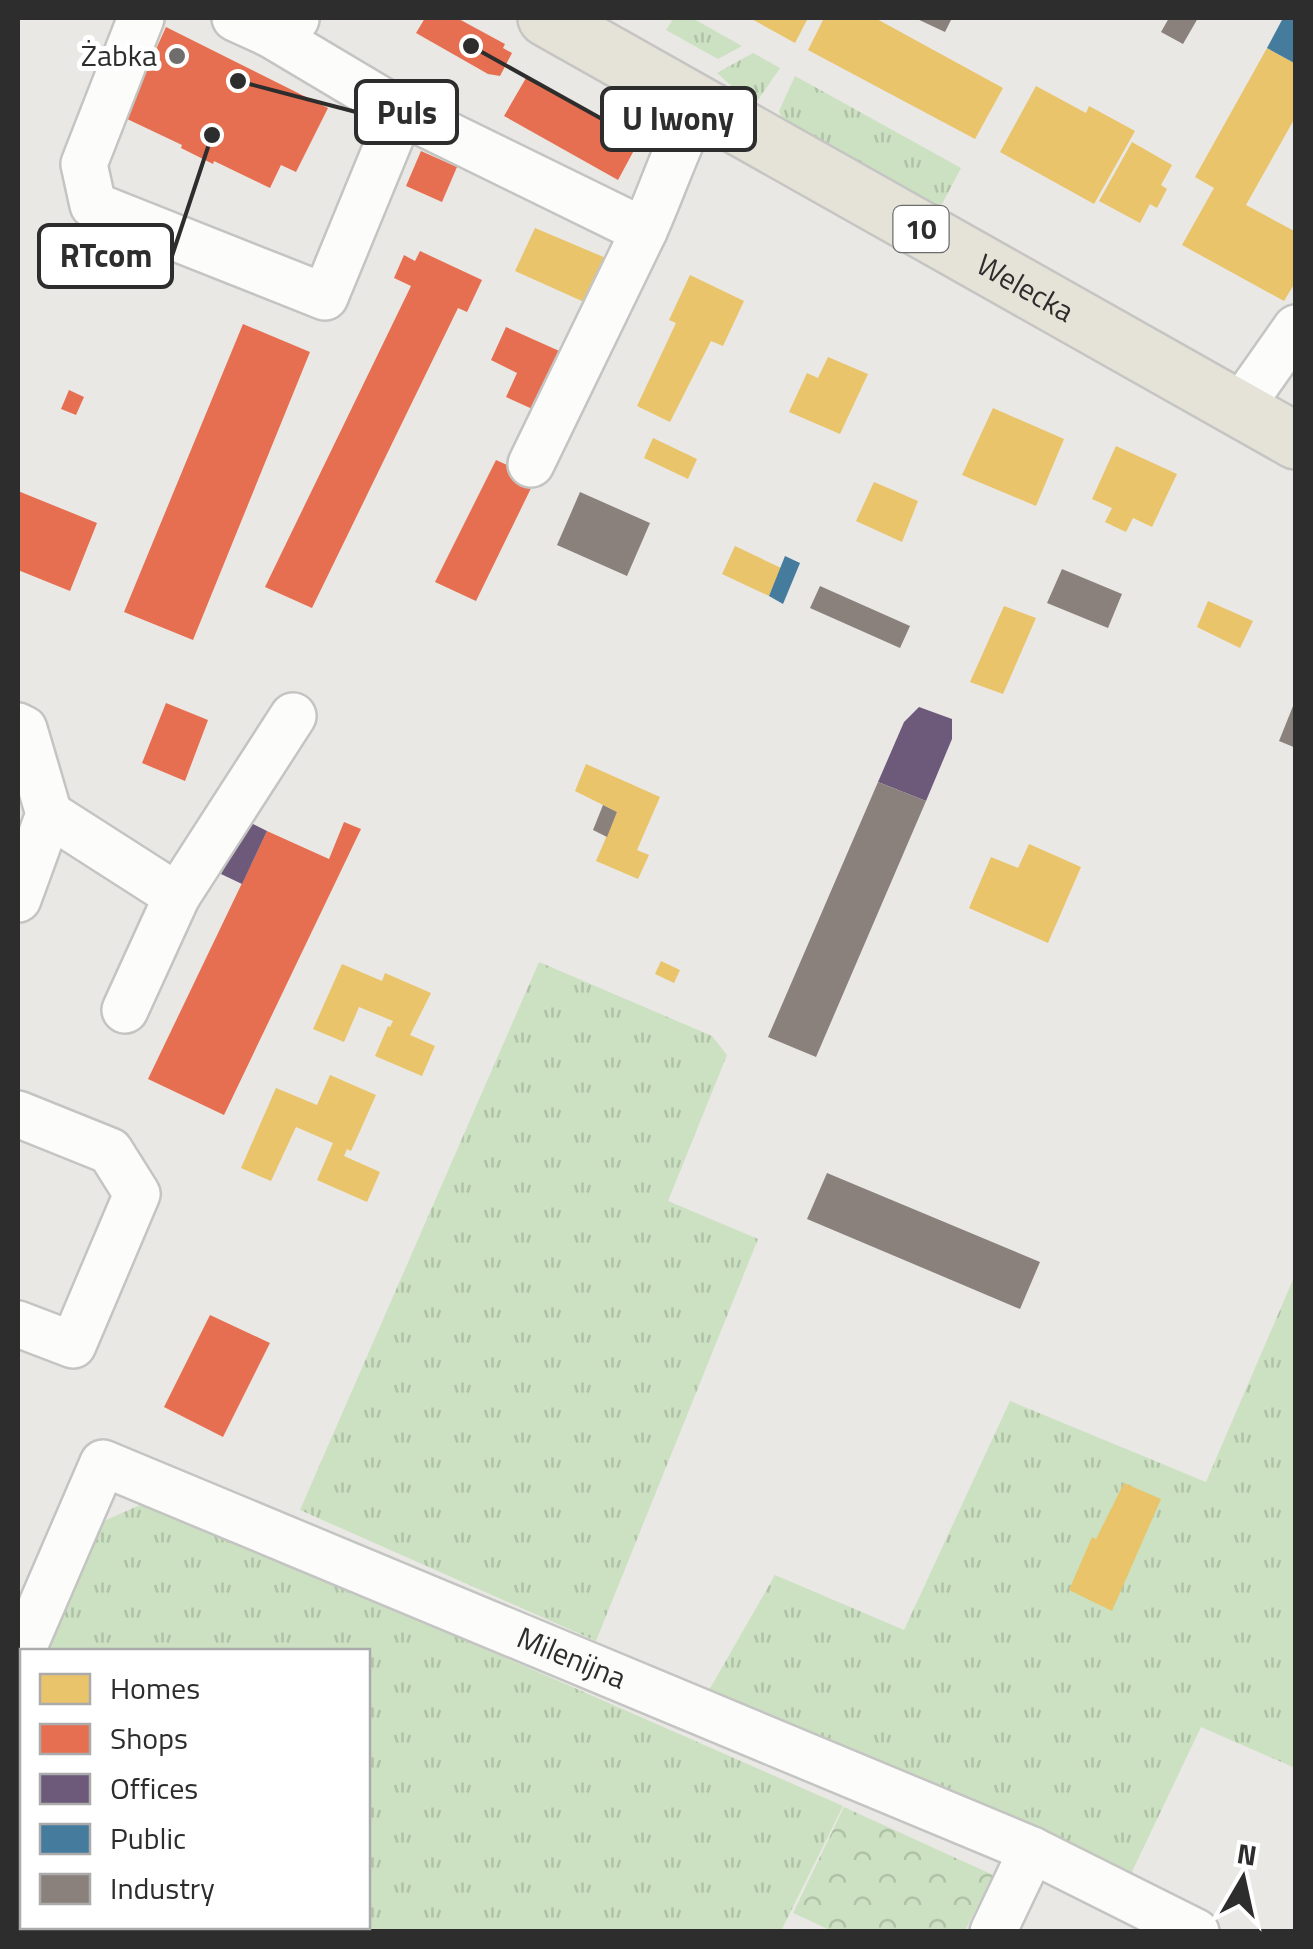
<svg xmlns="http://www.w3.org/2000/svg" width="1313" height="1949" font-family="'Titillium Web',sans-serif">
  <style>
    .grass { fill: url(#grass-tufts) }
    .park { fill: url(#park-crowns) }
    .homes { fill: #e9c46a }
    .shops { fill: #e76f51 }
    .offices { fill: #6d597a }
    .public { fill: #457b9d }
    .industry { fill: #8a817c }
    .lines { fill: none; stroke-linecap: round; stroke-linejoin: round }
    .minor-casing { stroke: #c4c4c3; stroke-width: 50 }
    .major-casing { stroke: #c5c5c3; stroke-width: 60 }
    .minor { stroke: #fcfcfb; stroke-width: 45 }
    .major { stroke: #e5e3d7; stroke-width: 55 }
    .poi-dot { fill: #6f6e6d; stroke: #fff; stroke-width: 4 }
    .labels { text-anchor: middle; stroke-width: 10; stroke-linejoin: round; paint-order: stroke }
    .shield { fill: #fff; stroke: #6c6c6c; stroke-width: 2.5 }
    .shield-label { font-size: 28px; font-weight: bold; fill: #2d2d2d }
    .poi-label { font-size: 30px; fill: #2d2d2d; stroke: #fff; text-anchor: end }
    .street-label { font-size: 30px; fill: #2d2d2d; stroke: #fff }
    .leader { fill: none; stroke: #2d2d2d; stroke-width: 4 }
    .callout-dot { fill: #2d2d2d; stroke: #fff; stroke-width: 4 }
    .callout { fill: #fff; stroke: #2d2d2d; stroke-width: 4 }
    .callout-label { font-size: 32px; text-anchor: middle; font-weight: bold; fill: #2d2d2d }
  </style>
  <defs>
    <pattern id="grass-tufts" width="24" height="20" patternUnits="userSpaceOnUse" patternTransform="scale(2.5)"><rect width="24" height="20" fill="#cbe1c1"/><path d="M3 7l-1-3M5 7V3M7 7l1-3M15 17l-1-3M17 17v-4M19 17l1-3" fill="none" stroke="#afc1a6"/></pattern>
    <pattern id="park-crowns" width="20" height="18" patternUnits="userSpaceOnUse" patternTransform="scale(2.5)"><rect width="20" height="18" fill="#cbe1c1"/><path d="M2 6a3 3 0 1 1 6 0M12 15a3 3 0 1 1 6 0" fill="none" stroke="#afc1a6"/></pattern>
  </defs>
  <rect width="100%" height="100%" fill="#e9e8e4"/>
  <!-- grass -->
  <path class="grass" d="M666,18h26l50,28 -24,13 -52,-29 6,-9z
    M753,53l27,15 -24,35 -10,-4 -29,-26z
    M795,76l166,92 -19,36 -11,3 -146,-81 -6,-15z
    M539,962l173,74 15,19 -59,146 90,38 -162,402 -296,-131z
    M1295,1275v493l-94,-41 -73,153 -420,-188 67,-117 129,55 106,-229 196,81z
    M149,1501l694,305 -62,125h-763v-215l4,-12v222h346v-274l-324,-1 51,-126z"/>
  <!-- park -->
  <path class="park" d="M844,1807l149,68 -28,56h-133l-39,-18z"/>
  <!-- homes -->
  <path class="homes" d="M750,18h58l-13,25z
    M824,18h51l128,70 -28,51 -167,-89z
    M1267,48l29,16v52l-50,89 50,27v49l-12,20 -102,-56 32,-57 -19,-11z
    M1036,86l50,27 3,-7 46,25 -41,73 -94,-52z
    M1132,142l40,23 -11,20 6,4 -10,19 -7,-4 -10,19 -41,-22z
    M535,228l78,33 -20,45 -78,-35z
    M690,275l54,26 -21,45 -12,-5 -41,81 -33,-16 39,-83 -7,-3z
    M828,357l40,17 -28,60 -51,-22 18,-39 11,5z
    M993,408l71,31 -28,67 -74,-31z
    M653,438l44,21 -9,20 -44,-21z
    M1116,446l61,28 -25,53 -19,-9 -7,14 -21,-10 7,-14 -20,-9z
    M874,482l44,19 -16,41 -46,-21z
    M735,546l46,22 -12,28 -47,-22z
    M1208,601l45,20 -13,27 -43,-21z
    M1004,606l32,12 -33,76 -33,-12z
    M586,764l74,33 -23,53 12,5 -11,24 -42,-18 21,-49 -42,-21z
    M1029,844l52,23 -33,76 -79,-35 22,-51 27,11z
    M661,961l19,9 -6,13 -19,-9z
    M342,964l40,17 3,-8 46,20 -21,42 25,11 -13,30 -47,-20 13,-30 2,1 3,-6 -34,-14 -15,35 -31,-13z
    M330,1075l46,20 -25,56 -4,-2 -3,7 36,16 -13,30 -50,-22 16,-37 -37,-16 -25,54 -30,-13 35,-80 41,17z
    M1124,1483l37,16 -49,112 -43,-21 23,-53 4,2z"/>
  <!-- shops -->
  <path class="shops" d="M425,18h32l48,26 -2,4 9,5 -12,23 -12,-2 -72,-41z
    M166,27l162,81 -32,64 -15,-7 -11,23 -56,-27 -1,3 -32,-16 1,-3 -57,-27z
    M526,78l113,63 -21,39 -114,-64z
    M421,151l36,16 -15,35 -36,-16z
    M420,251l62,29 -15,32 -9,-4 -146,300 -47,-21 146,-301 -17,-8 10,-23 11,6z
    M243,324l67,28 -117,288 -69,-28z
    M506,327l60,27 -27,58 -33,-15 11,-24 -26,-13z
    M69,390l15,7 -8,18 -15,-6z
    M496,460l40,18 -60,123 -41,-19z
    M18,491l79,32 -27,68 -52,-21z
    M166,703l42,17 -23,61 -43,-18z
    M344,822l17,7 -137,286 -76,-36 119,-248 62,28z
    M210,1315l60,28 -47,94 -59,-30z"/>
  <!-- offices -->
  <path class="offices" d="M919,707l33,12v20l-26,62 -48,-19 26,-60z
    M247,821l20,10 -25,53 -21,-10z"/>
  <!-- public -->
  <path class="public" d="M1283,18h13v46l-29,-16z
    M785,556l15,7 -17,41 -14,-8z"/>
  <!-- industry -->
  <path class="industry" d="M915,18h37l-7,14z
    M1169,18h29l-15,26 -22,-12z
    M580,492l70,31 -23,53 -70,-31z
    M1062,569l60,25 -14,34 -61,-25z
    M820,586l90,40 -10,22 -90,-40z
    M1295,701h1v47l-17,-7z
    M878,782l48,19 -110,256 -48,-20z
    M603,805l14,7 -10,25 -14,-7z
    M827,1173l213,89 -20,47 -213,-90z"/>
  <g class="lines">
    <defs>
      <g id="minor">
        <path d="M141,18l-57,146 9,41 232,92 76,-185 -131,-78"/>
        <path d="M235,18l35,16 26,-15"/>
        <path d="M401,112l243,119 -113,233"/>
        <path d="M644,231c19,-42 33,-87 55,-128"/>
        <path d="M1242,410l9,-18 45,-64"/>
        <path d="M18,726l6,3 25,85 -31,85"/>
        <path d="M49,814l128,82 116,-180"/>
        <path d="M125,1010l52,-114"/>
        <path d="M18,1114l92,37 27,43 -64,151 -55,-21"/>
        <path id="s1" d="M18,1660l85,-197 929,387 164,82"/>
        <path d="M993,1932l39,-82"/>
      </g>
      <g id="major">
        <path id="s2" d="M546,18l750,423"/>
      </g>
    </defs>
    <!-- minor casing -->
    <use href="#minor" class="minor-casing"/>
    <!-- major casing -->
    <use href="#major" class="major-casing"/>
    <!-- minor -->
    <use href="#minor" class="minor"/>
    <!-- major -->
    <use href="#major" class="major"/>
  </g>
  <!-- markers -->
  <circle class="poi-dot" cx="177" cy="56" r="10"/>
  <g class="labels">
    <!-- shield labels -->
    <rect class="shield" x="893.5" y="206" width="55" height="46" rx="8"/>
    <g class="shield-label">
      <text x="921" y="239">10</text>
    </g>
    <!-- poi labels -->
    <g class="poi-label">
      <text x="157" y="66">Żabka</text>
    </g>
    <!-- street labels -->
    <g class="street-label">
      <text dy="10" stroke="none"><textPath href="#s2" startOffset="550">Welecka</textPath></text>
      <text dy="10" stroke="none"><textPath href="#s1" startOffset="722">Milenijna</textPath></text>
    </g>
  </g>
  <!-- callouts -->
  <path class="leader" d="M238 81L356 112M471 46L602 119M212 135L172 256"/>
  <g class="callout-dot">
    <circle cx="238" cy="81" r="10"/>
    <circle cx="471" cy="46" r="10"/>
    <circle cx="212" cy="135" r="10"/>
  </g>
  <g class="callout">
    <rect x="356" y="81" width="101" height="62" rx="10"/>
    <rect x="602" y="88" width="153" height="62" rx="10"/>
    <rect x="39" y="225" width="133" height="62" rx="10"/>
  </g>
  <g class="callout-label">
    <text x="407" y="124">Puls</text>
    <text x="678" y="130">U Iwony</text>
    <text x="106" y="267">RTcom</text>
  </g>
  <!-- border -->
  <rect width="1313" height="1949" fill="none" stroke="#2d2d2d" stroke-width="40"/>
  <!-- legend -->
  <rect x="20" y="1649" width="350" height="280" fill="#ffffff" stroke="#ababab" stroke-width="2.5"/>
  <rect x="40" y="1674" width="50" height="30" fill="#e9c46a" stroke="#ababab" stroke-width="2.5"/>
  <text x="110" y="1699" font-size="30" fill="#2d2d2d">Homes</text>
  <rect x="40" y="1724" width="50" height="30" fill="#e76f51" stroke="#ababab" stroke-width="2.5"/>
  <text x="110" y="1749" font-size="30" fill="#2d2d2d">Shops</text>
  <rect x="40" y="1774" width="50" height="30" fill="#6d597a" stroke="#ababab" stroke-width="2.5"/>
  <text x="110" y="1799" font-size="30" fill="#2d2d2d">Offices</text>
  <rect x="40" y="1824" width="50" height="30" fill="#457b9d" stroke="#ababab" stroke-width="2.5"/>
  <text x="110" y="1849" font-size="30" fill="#2d2d2d">Public</text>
  <rect x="40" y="1874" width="50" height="30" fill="#8a817c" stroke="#ababab" stroke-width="2.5"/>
  <text x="110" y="1899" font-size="30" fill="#2d2d2d">Industry</text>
  <!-- north arrow -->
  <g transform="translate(1243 1879) rotate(9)" stroke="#ffffff" stroke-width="8" paint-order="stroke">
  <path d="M0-8L18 38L0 25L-18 38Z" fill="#2d2d2d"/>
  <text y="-15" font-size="28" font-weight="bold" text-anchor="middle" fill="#2d2d2d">N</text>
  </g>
</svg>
